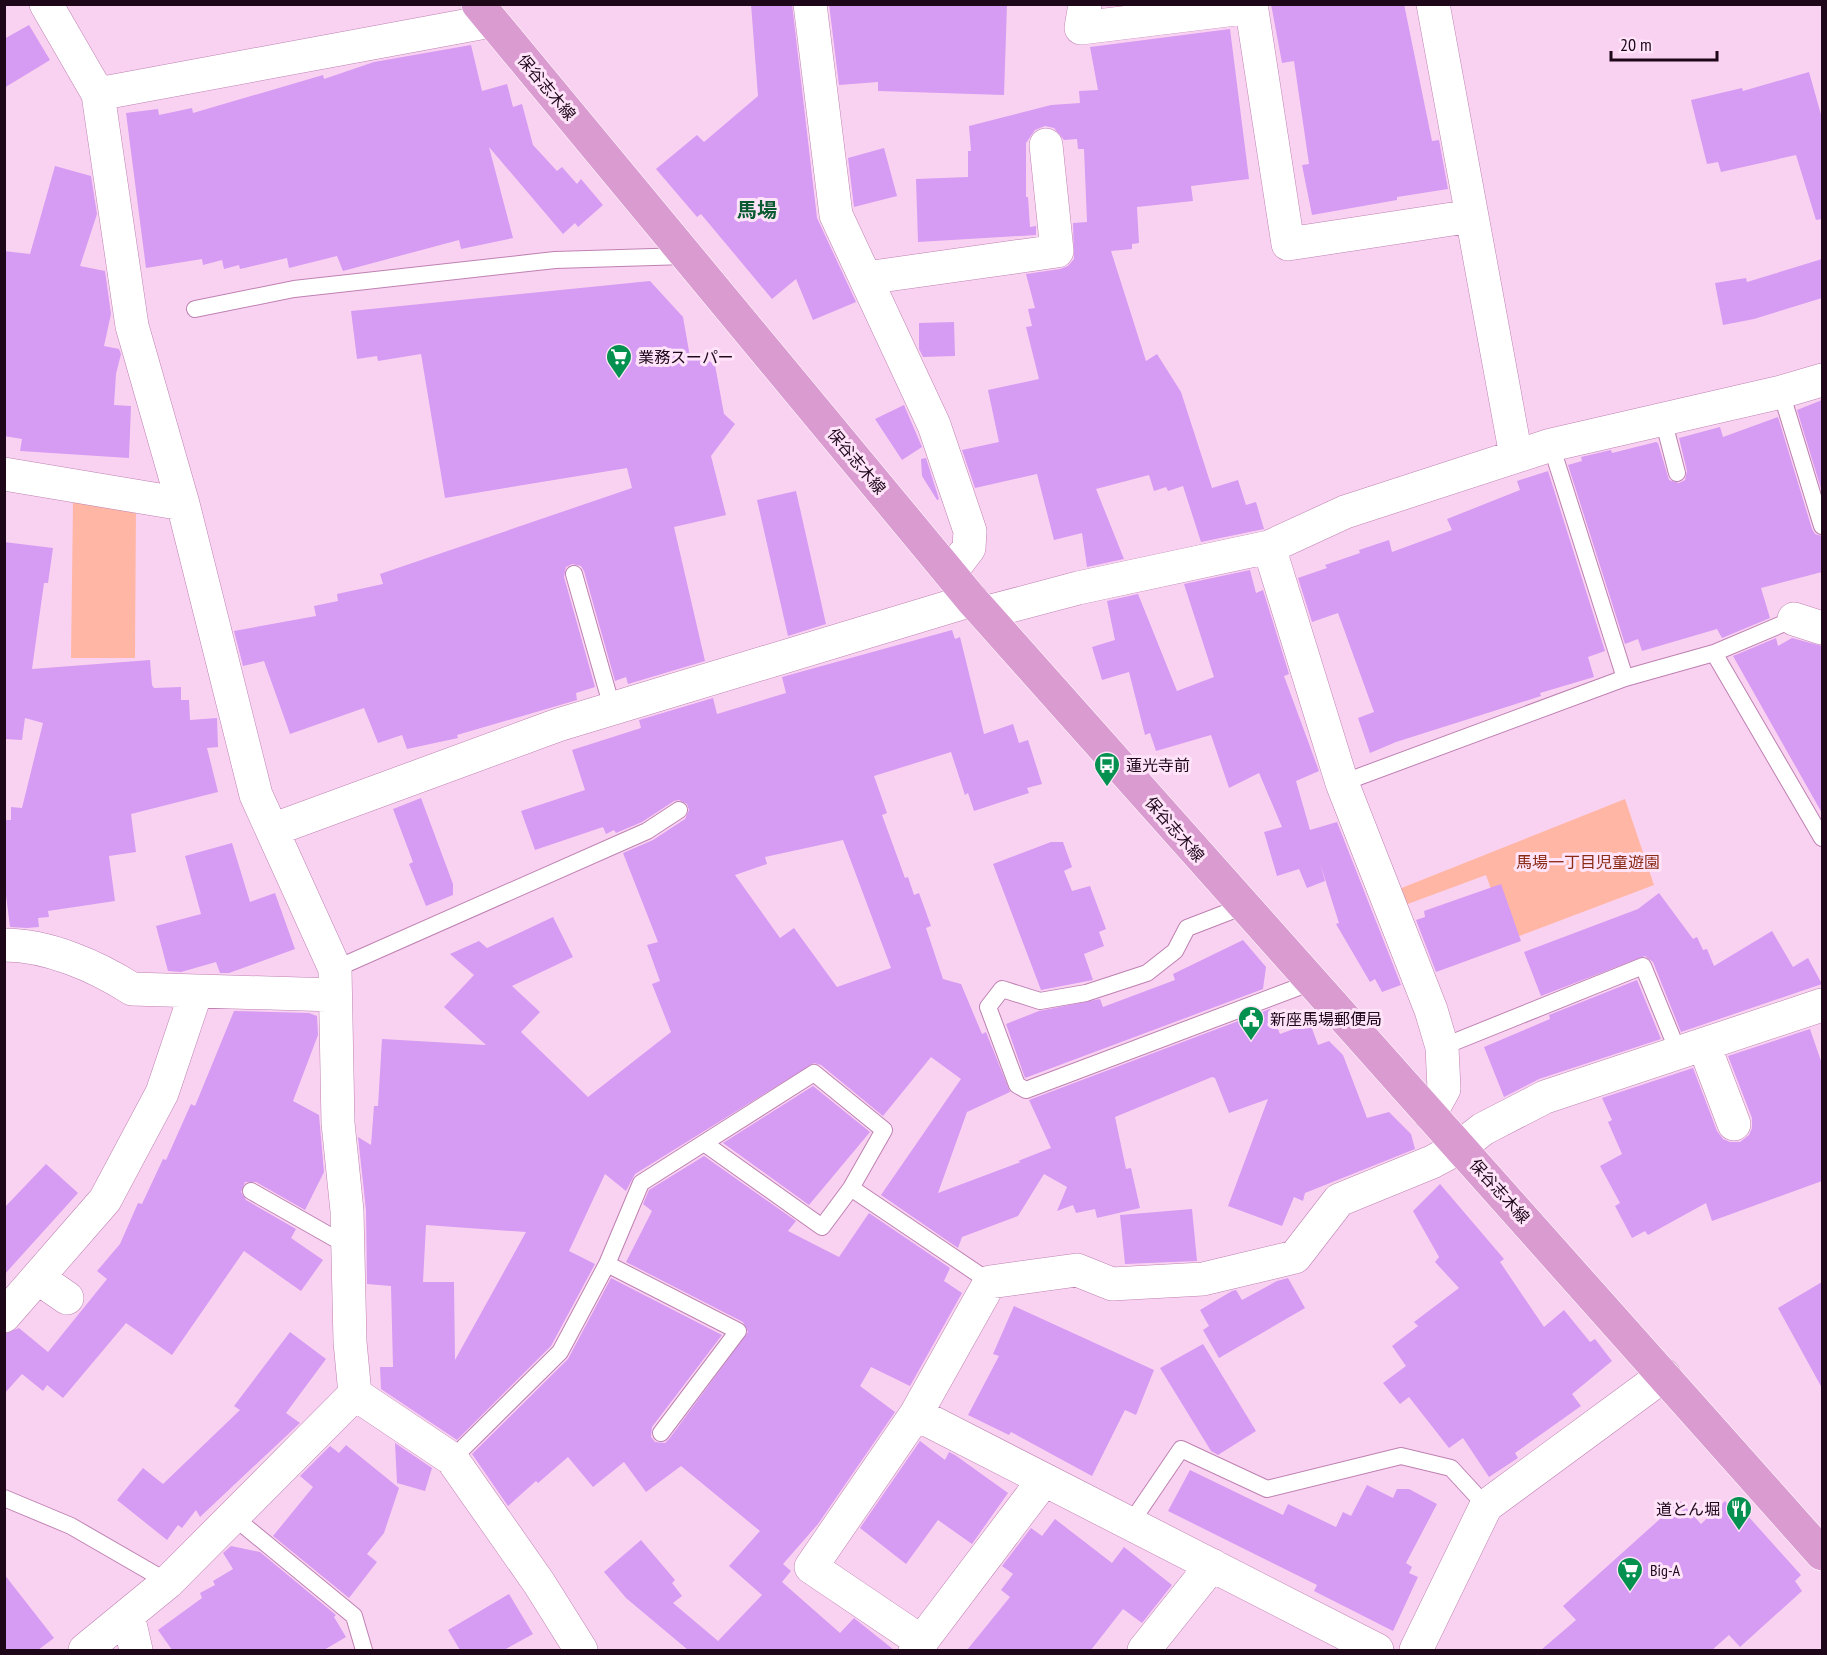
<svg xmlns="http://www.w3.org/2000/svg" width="1827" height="1655" font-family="'PT Sans Narrow','Noto Sans JP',sans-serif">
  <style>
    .green { fill: #ffb6a4 }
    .building { fill: #d69bf3; fill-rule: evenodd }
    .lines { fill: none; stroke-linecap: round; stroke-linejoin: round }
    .lane-casing { stroke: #be81b2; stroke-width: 18 }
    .street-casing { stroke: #be81b2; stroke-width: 34 }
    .primary-casing { stroke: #fff; stroke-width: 34 }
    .lane { stroke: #fff; stroke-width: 16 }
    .street { stroke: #fff; stroke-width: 33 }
    .primary { stroke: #da9cd0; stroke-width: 33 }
    .labels { text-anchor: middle; stroke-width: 6; stroke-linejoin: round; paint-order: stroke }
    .street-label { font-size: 16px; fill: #1d0719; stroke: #ffe4f9 }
    .poi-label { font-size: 16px; fill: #1d0719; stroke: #ffe4f9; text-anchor: start }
    .park-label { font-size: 16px; fill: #8a2b16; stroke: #ffe4f9 }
    .quarter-label { font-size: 20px; font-weight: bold; fill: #095a31; stroke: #ffe4f9 }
  </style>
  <rect width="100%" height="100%" fill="#fad2f1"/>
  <!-- green -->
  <path class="green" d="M73,502l63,1 -1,155h-64z
    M1625,799l29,86 -145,55 -23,-65 -81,30 -6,-16z"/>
  <!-- building -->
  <path class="building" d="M751,4h41l25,214 39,84 -43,18 -17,-41 -24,20 -71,-85 -4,3 -41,-48 41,-34 7,7 54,-46z
    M829,4h178l-3,91 -126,-4v-9l-39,3z
    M1271,4h133l28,137 7,-1 9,49 -51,8v3l-85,15 -10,-50 7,-1 -15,-103 -12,2z
    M29,25l21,35 -46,28v-49z
    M1230,29l19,150 -58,7 2,15 -56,6 2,36 -7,1v5l-21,2 35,110 11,-7 24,38 31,96 26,-8 8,25 10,-3 8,27 -63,13 -18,-56 -15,5 -2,-4 -12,4 -5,-16 -53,14 28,70 -37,8 -5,-34 -28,7 -17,-66 -62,14 -13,-38 37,-8 -11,-52 51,-11 -13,-52 6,-1 -4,-17 7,-1 -9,-34 34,-5 8,-3 6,-7 -1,-36 14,-1 -3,-73h-6l-1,-10 -13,1 -10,-12 -9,-2 -10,4 -9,13v54h2l2,30 6,-1v9l-118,7 -2,-63 52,-2v-26h3l-2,-25 82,-21 29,-2 -1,-12 19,-1 -8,-43z
    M471,45l11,46 25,-7 6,23 9,-3 11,41 24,26 5,-4 15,17 4,-5 22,26 -25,22 -3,-4 -12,11 -74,-87 24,91 -52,11 -2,-9 -116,31 -6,-15 -48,12 -2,-10 -47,11 -1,-4 -15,4 -2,-9 -19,5 -1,-6 -56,9 -20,-155 32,-4 1,6 33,-7 1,5 130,-38 1,4 50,-17z
    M1809,72l13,46v101l-6,1 -20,-65 -75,17 -3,-10 -11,2 -16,-64 51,-12 1,3z
    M884,148l13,48 -43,11 -6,-49z
    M55,166l36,10 6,38 -17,52 25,5 6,43 -7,32 15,3 2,5 -5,20 -2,31 17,1 -2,52 -109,-7 2,-12 -18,-3v-185l26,3z
    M1822,259v39l-68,21 -31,6 -8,-42 31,-5 1,4z
    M650,281l33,36 7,40 16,2 9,6 9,49 11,10 -24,32 15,59 -52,12 31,134 -77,23 -2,-7 -11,4 -31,-110 -3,-5 -9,-2 -6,3 -2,10 31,110 -19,6 1,7 -120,35 1,3 -51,11 -5,-14 -24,8 -14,-35 -74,26 -26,-73 -21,5 -9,-35 82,-15 -2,-10 24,-5 -1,-7 46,-10 -3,-10 252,-86 -5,-20 -182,30 -24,-144 -43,7 -1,-5 -20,3 -6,-48z
    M954,322l1,34 -32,1 -4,-8v-26z
    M1822,400v92l-25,-82z
    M904,405l18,42 -20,13 -27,-41z
    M1778,417l34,112 3,5 7,2v36l-61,16 9,30 -48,20 -5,-9 -75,22 -4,-12 -13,5 -57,-179 14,-4 -1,-4 30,-7 1,3 44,-11 2,1 11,37 10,3 6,-3 2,-9 -8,-33 41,-11 3,10z
    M926,458l13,41 -2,1 -15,-24 -1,-17z
    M1548,471l57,180 -17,6 6,20 -54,16 1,3 -145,46 -26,11 -12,-35 16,-6 -36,-99 -26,9 -14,-44 29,-10 -2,-3 35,-12 -1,-3 30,-10 3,12 60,-22 -5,-11 73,-29 -3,-9z
    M796,491l30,133 -38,12 -31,-136z
    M4,542l49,6 -5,35h-4l-12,86 118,-9 2,25 2,3 27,-1v13h8l1,20 27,-2 1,29 -11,1 11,44 -87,22 5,38 -27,4 6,45 -67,10 1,6 -11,1 1,9 -12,1 -17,-1 -6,-48v-59h7v-13l11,1 21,-85 -18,-5 -3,22 -18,-1z
    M1250,570l6,23 7,-3 26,84 -5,2 35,95 -23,10 14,49 27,-8 64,163 -19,7 -7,-13 -5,3 -34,-58 3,-1 -19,-60 5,18 -18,7 -8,-19 -22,7 -13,-44 18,-5 -23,-54 -30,15 -18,-53 -55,16 -6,-18 -5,2 -16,-63 -27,8 -10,-33 23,-7 -8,-39 31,-7 39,97 37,-14 -30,-93z
    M952,630l3,9 5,-2 24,97 29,-10 6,19 9,-3 14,44 -15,4 2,5 -55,18 -6,-18 -3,2 -14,-43 -77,24 13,37 -5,2 23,63 3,-1 6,18 5,-2 12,33 -5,2 17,51 18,5 21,50 4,-2 24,60 -43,20 -29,81 83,-31 -3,-1 33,-13 -22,-48 241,-91 10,25 30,-11 8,22 11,-4 14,14 24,63 22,-6 22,22 4,15 -110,44 -2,8 -9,-4 -12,29 -54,-20 40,-107 -39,14 -14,-35 -3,-1 -97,40 11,52 5,-1 9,40 -43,10 -2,-9 -19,4 -3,-8 -16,6 10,-24 -23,-13 -26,42 -56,21 -4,11 -77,-53 80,-116 -30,-22 -48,59 -62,-51 -7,-2 -179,111 -9,17 -21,-17 -36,77 26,13 -44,82 -94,94 -76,-51 -1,-22h13l-2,-81 -24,-2 -1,-74 -8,-73 13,8 3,-39h4l4,-67 104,6 -42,-38 30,-32 -24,-21 29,-13 8,7 66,-31 20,40 -61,29 28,26 -19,20 67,65 83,-65 -19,-48 8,-3 -13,-36 11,-3 -35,-89 30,-13 32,-21 4,-9 -2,-6 -8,-4 -5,1 -32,21 -26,11 -2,-3 -8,4 -3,-7 -68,23 -14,-39 64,-21 -13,-40 69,-22 -2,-8 74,-22 4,16 69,-21 -4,-16zM843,840l48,128 -54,19 -43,-59 -14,10 -45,-63 32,-11 -2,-7zM426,1225l100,7 -71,128 -1,-78h-31z
    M1776,638l2,8 14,-8 30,8v167l-89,-157z
    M421,798l32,86v11l-27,11 -17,-42 4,-2 -20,-53z
    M1051,842h12l9,25 -8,4 8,20 18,-5 16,43 -7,3 5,14 -20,8 9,26 -52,10 -48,-126z
    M232,843l18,59 25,-9 20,56 -66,24h-9l-4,-11 -35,10 -13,-1 -12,-45 45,-12 -16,-58z
    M1501,884l20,57 -85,31 -20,-52 9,-3 -1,-6z
    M1659,893l34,46 4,-2 6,13 4,-1 7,17 58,-35 21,36 15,-9 14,26 -141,48 -28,-70 -8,-6 -104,40 -17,-44 114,-43z
    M1243,940l23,27 -3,22 -238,89 -19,-54 33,-13 61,-12 3,8 72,-27 -2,-6z
    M1637,980l24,59 -122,40 -35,18 -20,-50 66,-28 -1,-4z
    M234,1011l75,2 8,3 1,19 -25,66 26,14 5,57 -19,38 -49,-28h-11l-4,10 5,8 50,29 -5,9 32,22 -22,31 -57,-40 -72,104 -46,-32 -63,75 -16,-13 -4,6 -21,-17 -18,20v-60l15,-6 29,24 59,-73 -10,-8 23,-27 18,-41 4,1 21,-45 3,1 25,-56 4,2z
    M1810,1029l12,35v117l-110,40 -6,-18 -58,32 -3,-4 -13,7 -17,-32 5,-3 -20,-37 22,-12 -14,-32 4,-2 -10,-22 91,-30 24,63 6,8 7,3h10l9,-7 3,-7v-10l-24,-62z
    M813,1086l57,46 -61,73 -86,-62z
    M704,1156l92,65 -8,10 51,26 30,-44 81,55 -6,13 18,12 -52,93 -39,-19 -11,19 35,26 -77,112 -35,40 8,7 -9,11 58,51 14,-15 40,32h-206l-62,-52 -22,-26 37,-32 34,40 -3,3 10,13 -9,7 45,38 44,-46 -33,-29 31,-35 -79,-65 -35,26 -22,-30 -31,25 -25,-30 -30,26 -2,-2 -28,25 -36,-52 96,-95 43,-81 111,57 -70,92 -1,10 4,5 10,1 4,-4 79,-107 -5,-10 -117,-60 26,-51 -9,-7 6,-14z
    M46,1164l32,29 -74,82v-67z
    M1440,1184l64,75 -4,3 44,65 20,-17 26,32 5,-3 17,22 -40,33 9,12 -66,47 3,5 -29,19 -26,-39 -14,10 -40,-51 -9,7 -17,-21 23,-17 -14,-20 26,-20 -4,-4 45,-34 -24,-26 4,-5 -26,-46z
    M1192,1209l5,52 -72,3 -5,-49z
    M1288,1278l17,30 -86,50 -16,-28 6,-4 -9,-16 32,-19 4,-1 6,10 35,-19z
    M1822,1282v106l-44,-80z
    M1014,1306l140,64 -18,45 -11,-5 -33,66 -81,-44 -2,3 -41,-20 31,-59 -6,-2z
    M290,1332l36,27 -40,54 14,10 -100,94 -4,-7 -14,18 -4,-3 -11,15 -50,-40 26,-32 20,16 77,-74 -6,-4z
    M1203,1344l53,87 -38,24 -7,-4 -51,-83z
    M920,1441l25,19 4,-8 6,3 53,38 -36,51 -34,-24 -32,44 -46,-36z
    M395,1443l37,25 -7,23 -28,-8z
    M346,1445l53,43 -15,45 -17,21 10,8 -28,36 -76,-62 40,-49 -13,-11 30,-30 9,7z
    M1190,1470l93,45 5,-11 48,23 7,-15 8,4 16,-31 26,13 4,-9h12l28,15 -31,59 6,4 -3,6 9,4 -25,54 -79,-40 3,-6 -149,-74z
    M1680,1501l21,23 24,-23 9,10 5,-5 62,69 -6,6 7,10 -62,56 -11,-12 -17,15h-171l35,-30 -13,-14z
    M1055,1519l57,44 12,-16 48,38 -30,38 -19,-14 -32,41h-124l43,-53 -9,-7 12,-16 -11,-8 29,-38 11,8z
    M231,1546l29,6 76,63 -2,2 12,20 -22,13h-152l-14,-20 44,-32 -2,-5 15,-8 -2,-4 20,-12 -10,-16z
    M4,1574l50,64 -16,12h-34z
    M509,1594l24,40 -29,16h-44l-12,-20z"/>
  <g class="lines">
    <defs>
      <path id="lane" d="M195,309l99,-20 261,-29 131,-4
        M1781,392l41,134
        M1663,419l14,54
        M1551,445l74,233
        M574,574l39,137
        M1714,653l80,-34
        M1342,783l283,-105 89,-25 108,185
        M1244,906l-57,22 -12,23 -28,22 -61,20 -46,8 -38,-12 -14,18 29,78 9,5 286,-108
        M335,969l312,-138 32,-21
        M1442,1047l201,-81 36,88
        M851,1188l139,94
        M251,1191l97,55
        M607,1264l131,67 -77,102
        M452,1459l108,-107 47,-88 34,-81 173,-110 70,57 -33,58 -29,39 -118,-84
        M4,1498l67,28 97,56
        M235,1518l119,98 10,34
        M1130,1524l51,-75 86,40 134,-33 50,12 35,38"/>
      <path id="street" d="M46,4l52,90 34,232 51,178 73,291 79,174 3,154 9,88 3,131 5,52 -187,188 -83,68
        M810,4l26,211 98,210 36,106 -1,17 -19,25
        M1085,4l-4,24 171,-21
        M1251,4l37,240 184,-28
        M1433,4l83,452
        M98,94l393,-73
        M866,278l191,-27 -11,-106
        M4,474l179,30
        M1269,547l73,236 89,227 11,37 2,42 -14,25
        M984,613l94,-25 191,-41 76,-35 206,-67 230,-53 41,-12
        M1794,619l28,9
        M272,830l286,-105 414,-125
        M4,945c44,0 92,21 128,44l203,6
        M1704,1045l30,79
        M38,1278l29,20
        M4,1316l101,-116 57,-107 34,-101
        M355,1394l97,65 87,124 42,67
        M916,1414l461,236
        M128,1615l8,35
        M922,1642l-111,-75 105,-153 74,-132 87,-12 35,14 91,-5 92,-22 44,-57 93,-38 28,-15 23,-18 62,-32 277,-92
        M915,1650l128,-169
        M1144,1650l68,-85
        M1416,1650l70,-144 178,-131"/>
      <path id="primary" d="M478,4l494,596 850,954"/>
    </defs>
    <!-- lane casing -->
    <use href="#lane" class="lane-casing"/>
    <!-- street casing -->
    <use href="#street" class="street-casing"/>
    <!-- primary casing -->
    <use href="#primary" class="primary-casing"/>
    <!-- lane -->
    <use href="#lane" class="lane"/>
    <!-- street -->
    <use href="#street" class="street"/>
    <!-- primary -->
    <use href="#primary" class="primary"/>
  </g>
  <!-- icons -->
  <defs>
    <symbol id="supermarket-pin" viewBox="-11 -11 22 30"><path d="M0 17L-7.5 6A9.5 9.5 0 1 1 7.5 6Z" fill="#04914f" stroke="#ffe4f9"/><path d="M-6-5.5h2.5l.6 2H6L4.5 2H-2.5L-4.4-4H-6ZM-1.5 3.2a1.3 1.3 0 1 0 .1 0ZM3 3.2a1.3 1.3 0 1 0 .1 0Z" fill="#fff"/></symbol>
    <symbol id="bus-pin" viewBox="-11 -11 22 30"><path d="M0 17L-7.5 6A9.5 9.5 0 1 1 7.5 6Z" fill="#04914f" stroke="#ffe4f9"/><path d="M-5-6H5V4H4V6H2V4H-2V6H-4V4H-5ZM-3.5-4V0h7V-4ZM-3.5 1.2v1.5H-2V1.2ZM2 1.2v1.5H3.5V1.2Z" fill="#fff"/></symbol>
    <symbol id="civic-pin" viewBox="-11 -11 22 30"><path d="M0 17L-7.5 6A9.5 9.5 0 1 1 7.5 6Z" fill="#04914f" stroke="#ffe4f9"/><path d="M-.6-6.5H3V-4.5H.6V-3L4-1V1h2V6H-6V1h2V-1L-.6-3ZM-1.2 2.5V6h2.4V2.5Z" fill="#fff"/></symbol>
    <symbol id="restaurant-pin" viewBox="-11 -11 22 30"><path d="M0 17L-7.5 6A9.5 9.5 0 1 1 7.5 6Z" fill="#04914f" stroke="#ffe4f9"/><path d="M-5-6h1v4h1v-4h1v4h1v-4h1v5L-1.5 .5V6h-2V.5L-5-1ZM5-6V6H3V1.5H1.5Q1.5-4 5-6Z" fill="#fff"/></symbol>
  </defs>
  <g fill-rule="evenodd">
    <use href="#supermarket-pin" x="604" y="342" width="30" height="40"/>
    <use href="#bus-pin" x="1092" y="750" width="30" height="40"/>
    <use href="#civic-pin" x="1236" y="1004" width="30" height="40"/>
    <use href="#restaurant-pin" x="1724" y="1494" width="30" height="40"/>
    <use href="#supermarket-pin" x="1615" y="1555" width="30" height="40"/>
  </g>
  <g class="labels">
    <!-- street labels -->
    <g class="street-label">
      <text transform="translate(547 87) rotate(50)" y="6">保谷志木線</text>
      <text transform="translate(857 461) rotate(50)" y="6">保谷志木線</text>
      <text transform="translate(1175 829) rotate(49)" y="6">保谷志木線</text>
      <text transform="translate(1500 1191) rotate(48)" y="6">保谷志木線</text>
    </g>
    <!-- poi labels -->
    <g class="poi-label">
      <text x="638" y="363">業務スーパー</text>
      <text x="1126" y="771">蓮光寺前</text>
      <text x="1270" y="1025">新座馬場郵便局</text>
      <text x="1720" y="1515" text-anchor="end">道とん堀</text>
      <text x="1650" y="1576">Big-A</text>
    </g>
    <!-- park labels -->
    <g class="park-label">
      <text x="1588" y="868">馬場一丁目児童遊園</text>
    </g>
    <!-- quarter labels -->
    <g class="quarter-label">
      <text x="757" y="217">馬場</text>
    </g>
  </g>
  <!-- border -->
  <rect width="1827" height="1655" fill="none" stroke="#1d0719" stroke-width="12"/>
  <!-- scale -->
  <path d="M1611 51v9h106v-9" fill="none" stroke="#1d0719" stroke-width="3"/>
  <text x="1620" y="51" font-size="18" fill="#1d0719" stroke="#ffe4f9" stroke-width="4.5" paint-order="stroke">20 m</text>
</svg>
